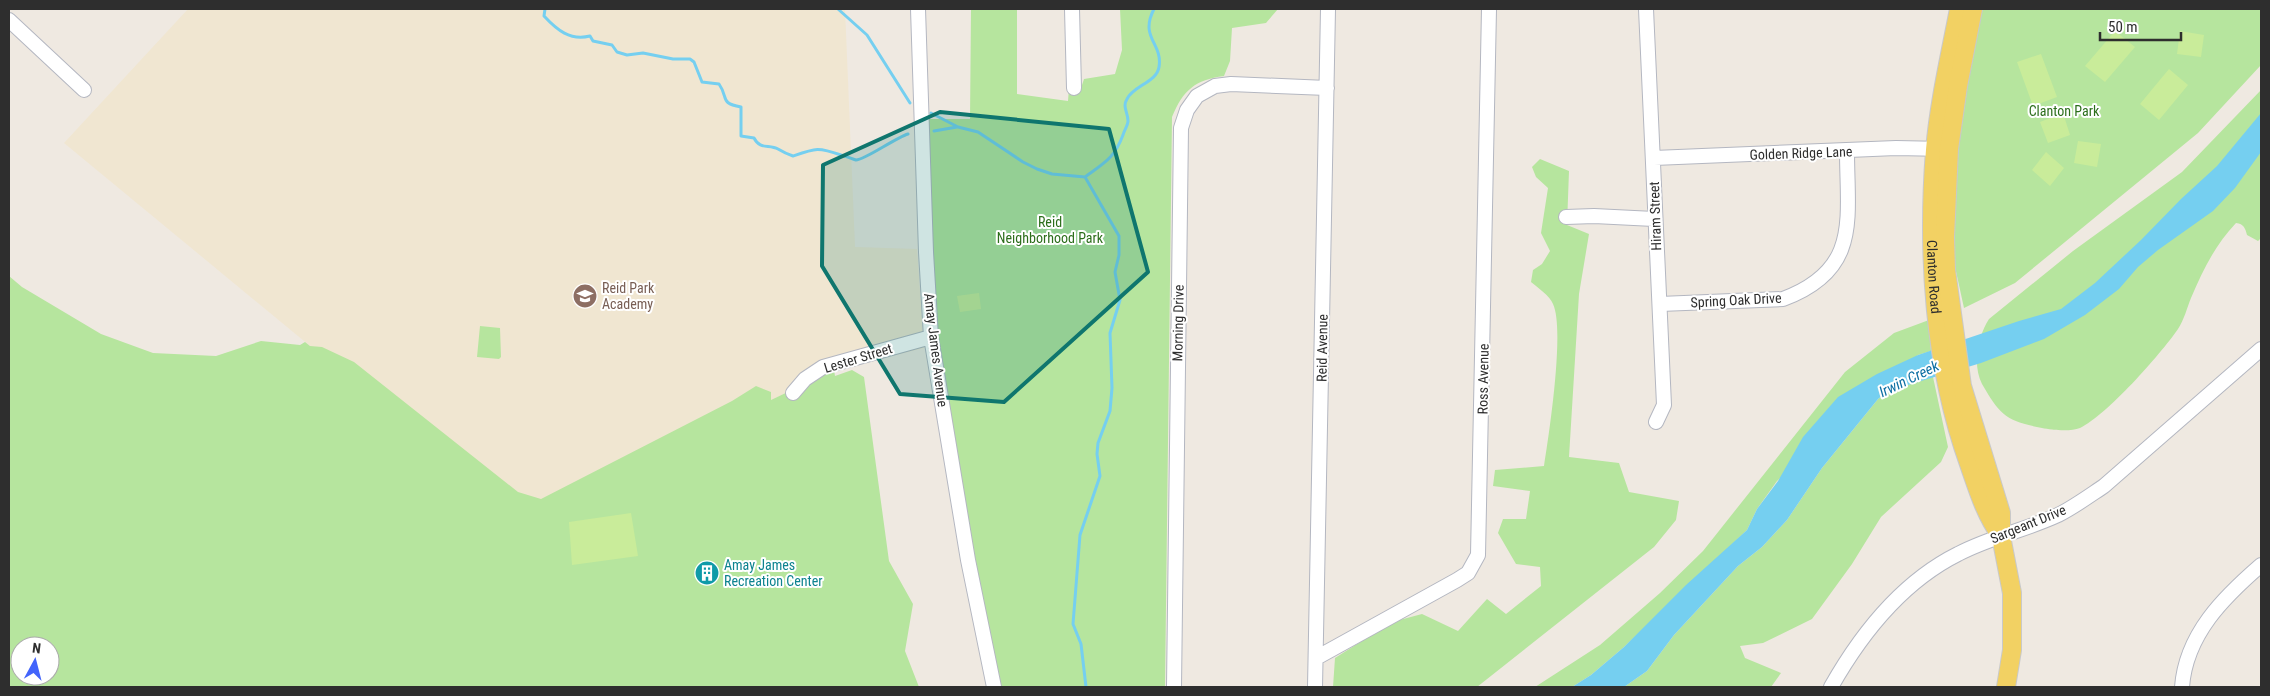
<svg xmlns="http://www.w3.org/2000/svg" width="2270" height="696" font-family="'Roboto Condensed',sans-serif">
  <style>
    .education { fill: #f0e6d1 }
    .green { fill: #b6e59e; fill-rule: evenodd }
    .pitch { fill: #c9ec9a }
    .water { fill: #75cff0 }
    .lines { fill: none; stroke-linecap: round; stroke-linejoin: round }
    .stream { stroke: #75cff0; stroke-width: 3 }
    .minor-casing { stroke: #b4b7c1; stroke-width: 16 }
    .major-casing { stroke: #c9c9c9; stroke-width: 20 }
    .minor { stroke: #fff; stroke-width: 14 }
    .major { stroke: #f2d163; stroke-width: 18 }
    .marked { fill: #0f766e; fill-opacity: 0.2; stroke: #0f766e; stroke-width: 4; stroke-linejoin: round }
    .labels { text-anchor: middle; stroke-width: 4; stroke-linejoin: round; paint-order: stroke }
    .park-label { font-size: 14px; fill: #2c6e1b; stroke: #fff }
    .street-label { font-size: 14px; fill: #2e2e2e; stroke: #fff }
    .education-label { font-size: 14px; fill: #785e54; stroke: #fff; text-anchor: start }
    .culture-label { font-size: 14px; fill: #0d838f; stroke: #fff; text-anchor: start }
    .water-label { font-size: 15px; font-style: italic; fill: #0d6fa3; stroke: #fff }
  </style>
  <rect width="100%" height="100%" fill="#efe9e1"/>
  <!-- education -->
  <path class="education" d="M188,9h657l10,238 62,2 7,99 -90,22 -313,150 -457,-377z"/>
  <!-- green -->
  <path class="green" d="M971,9h46v85l51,7 1,-13h12l3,-9 31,-5 7,-24 -2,-41h158l-12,14 -34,5 -2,33 -6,15c-29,4 -41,14 -52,41l-7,570h-168l-59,-338 -8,-99 -2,-131h42z
    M1979,9h282v56l-63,68 -183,150 -51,25 -12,-55 4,-113z
    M2261,90v148l-3,3 -11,-6c-2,-7 -3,-11 -11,-12 -21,22 -33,47 -45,75 -4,10 -7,22 -13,31 -18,26 -71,86 -98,99 -10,4 -28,2 -38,0 -36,-7 -42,-13 -60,-44 -10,-20 -4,-48 7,-65l84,-68 109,-79z
    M1540,159l29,12 -2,54 22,9 -10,60 -10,163 50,6 10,29 50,9 -3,19 -22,27 -177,140h-144l2,-29 57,-36 30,-8 36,17 29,-32 19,15 35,-28 -1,-19 -24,-3 -18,-31 5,-14h23l4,-28 -37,-5 2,-16 49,-4c5,-31 21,-137 9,-162 -3,-8 -15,-16 -22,-22l2,-12 9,-6 8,-13 -9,-18 7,-45 -12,-11 -4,-10z
    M9,276l13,11 79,47 52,19 63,3 45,-15 39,4 5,-3 5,4 12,1 32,15 164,130 23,7 191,-98 24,-15 15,6v8l63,-30 1,6 17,-6 12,7 25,184 24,43 -8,47 14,36h-910zM20,646h30v30h-30z
    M1929,320l2,31 -13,4 -141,126 -20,28 -10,21 -123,117 -33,28 -19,12h-37l65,-42 60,-52 43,-42 142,-179 49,-39z
    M480,326l20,2 1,29 -2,2 -22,-2z
    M1933,377l15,70 -7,15 -60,55 -29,47 -40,55 -49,24 -23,3 5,12 36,15 -10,14h-147l23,-16 27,-36 64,-69 24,-19 25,-27 35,-52 56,-69 10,-8z"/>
  <!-- pitch -->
  <path class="pitch" d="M2115,31l20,16 -30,35 -20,-16z
    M2180,31l24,4 -3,22 -24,-3z
    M2041,54l16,43 -24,9 -16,-44z
    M2169,69l19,16 -29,35 -19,-16z
    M2063,113l7,22 -22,8 -8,-21z
    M2078,141l23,3 -4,23 -23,-4z
    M2046,152l18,16 -14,18 -18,-16z
    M979,293l2,16 -21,3 -3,-16z
    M631,513l7,43 -66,9 -3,-43z"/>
  <!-- water -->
  <path class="water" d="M2261,113v39l-26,36 -22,23 -55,39 -20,17 -19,22 -34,26 -41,24 -63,24 -93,28 -10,8 -56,69 -35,52 -25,27 -24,19 -64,69 -27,36 -23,16h-52l19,-12 33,-28 62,-62 61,-55 10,-21 21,-28 25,-44 35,-40 39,-23 41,-19 101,-34 42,-12 34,-26 46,-43 40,-41 36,-33z"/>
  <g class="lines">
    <!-- stream -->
    <path class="stream" d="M545,9l-1,7c13,14 26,25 46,20l3,5 19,4 5,7 10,3 16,-2 30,6h17l4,3 8,20 17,2c10,14 0,19 22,23v29l13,2c6,12 15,6 24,11 5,3 9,5 15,7 23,-8 25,-9 48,-1 5,1 11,4 15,5 9,0 39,-22 52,-26
      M838,9l29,26 43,68
      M931,113l27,14 20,5 45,30 14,7 15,5 33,3c19,-14 29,-18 38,-42 1,-4 5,-10 5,-14 0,-9 -6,-14 -1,-22 6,-13 30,-17 32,-32 4,-24 -20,-29 -5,-58
      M934,131l23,-4
      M1085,177l34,59v19l-4,17 5,28 -10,33 2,55 -2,23 -12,32 -1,11 3,22 -20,59 -7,89 8,20 5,43"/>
    <defs>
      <path id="minor" d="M918,9l8,243 5,85 37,223 26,127
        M1072,9l2,79
        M1646,9l18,396 -8,17
        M9,20l75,70
        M1654,158l242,-10 49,1
        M1566,217l28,-1 60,3
        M1660,304l123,-5c78,-29 64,-80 64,-148
        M793,393l12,-14 18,-12 108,-30
        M1316,658l141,-78 11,-7 10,-18 11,-546
        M1174,687l7,-559 6,-18 10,-14 18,-10 16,-2 96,4
        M1315,687l13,-678
        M1831,687c30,-53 71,-105 127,-133 32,-17 68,-24 100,-39 16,-8 31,-19 46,-29l157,-137
        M2182,687c4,-53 42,-90 79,-122"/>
      <g id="major">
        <path id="s1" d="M1959,9c-9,47 -20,94 -24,141 -8,103 -1,217 34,314 9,26 16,50 32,72"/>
        <path d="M1973,9l-15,77 -9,63 -4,88 1,33 16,116 39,127v23l11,57v57l-6,37"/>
      </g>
    </defs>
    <!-- minor casing -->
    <use href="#minor" class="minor-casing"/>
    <!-- major casing -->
    <use href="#major" class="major-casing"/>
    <!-- minor -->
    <use href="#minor" class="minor"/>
    <!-- major -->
    <use href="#major" class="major"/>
  </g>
  <!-- marked area -->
  <path class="marked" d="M940,112l169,17 39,143 -144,130 -104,-8 -78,-128 1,-101z"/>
  <!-- icons -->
  <defs>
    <symbol id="school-disc" viewBox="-11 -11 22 22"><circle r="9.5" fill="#8d6e63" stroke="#fff"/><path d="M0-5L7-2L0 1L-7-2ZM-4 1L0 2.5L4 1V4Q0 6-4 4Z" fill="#fff"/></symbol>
    <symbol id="building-disc" viewBox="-11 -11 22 22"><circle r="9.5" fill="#0f9aa8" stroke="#fff"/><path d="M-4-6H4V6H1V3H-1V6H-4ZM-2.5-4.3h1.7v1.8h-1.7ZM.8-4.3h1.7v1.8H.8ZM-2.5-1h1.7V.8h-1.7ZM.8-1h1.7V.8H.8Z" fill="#fff"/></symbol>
  </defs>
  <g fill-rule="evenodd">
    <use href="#school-disc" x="571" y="282" width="28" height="28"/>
    <use href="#building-disc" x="693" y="559" width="28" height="28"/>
  </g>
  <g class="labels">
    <!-- park labels -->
    <g class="park-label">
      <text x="2064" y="116">Clanton Park</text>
      <text x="1050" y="227">Reid<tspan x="1050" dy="16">Neighborhood Park</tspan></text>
    </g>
    <!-- street labels -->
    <g class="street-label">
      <text transform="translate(1801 153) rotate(-2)" y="5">Golden Ridge Lane</text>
      <text transform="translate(1655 216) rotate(-92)" y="5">Hiram Street</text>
      <text dy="5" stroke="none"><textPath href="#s1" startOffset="270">Clanton Road</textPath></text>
      <text transform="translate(1736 300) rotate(-3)" y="5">Spring Oak Drive</text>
      <text transform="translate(1178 323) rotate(-89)" y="5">Morning Drive</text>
      <text transform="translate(1322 348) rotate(-89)" y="5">Reid Avenue</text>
      <text transform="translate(936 350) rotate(83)" y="5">Amay James Avenue</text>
      <text transform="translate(858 358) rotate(-17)" y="5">Lester Street</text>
      <text transform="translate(1483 379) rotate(-89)" y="5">Ross Avenue</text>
      <text transform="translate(2028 524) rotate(-22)" y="5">Sargeant Drive</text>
    </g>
    <!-- education labels -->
    <g class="education-label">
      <text x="602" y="293">Reid Park<tspan x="602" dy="16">Academy</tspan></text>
    </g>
    <!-- culture labels -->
    <g class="culture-label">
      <text x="724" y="570">Amay James<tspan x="724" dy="16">Recreation Center</tspan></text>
    </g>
    <!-- water labels -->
    <g class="water-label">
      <text transform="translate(1909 379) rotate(-26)" y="5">Irwin Creek</text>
    </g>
  </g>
  <!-- border -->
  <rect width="2270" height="696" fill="none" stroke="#2e2e2e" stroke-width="20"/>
  <!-- north arrow -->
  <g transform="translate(35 661) rotate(7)"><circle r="24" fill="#ffffff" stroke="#ababab"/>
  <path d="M0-4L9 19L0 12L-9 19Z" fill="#4264fb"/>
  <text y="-8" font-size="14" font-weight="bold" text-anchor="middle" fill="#2e2e2e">N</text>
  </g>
  <!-- scale -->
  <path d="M2100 32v8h81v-8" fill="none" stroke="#2e2e2e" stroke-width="2.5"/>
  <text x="2108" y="32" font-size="15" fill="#2e2e2e" stroke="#ffffff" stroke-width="4" paint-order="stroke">50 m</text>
</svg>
